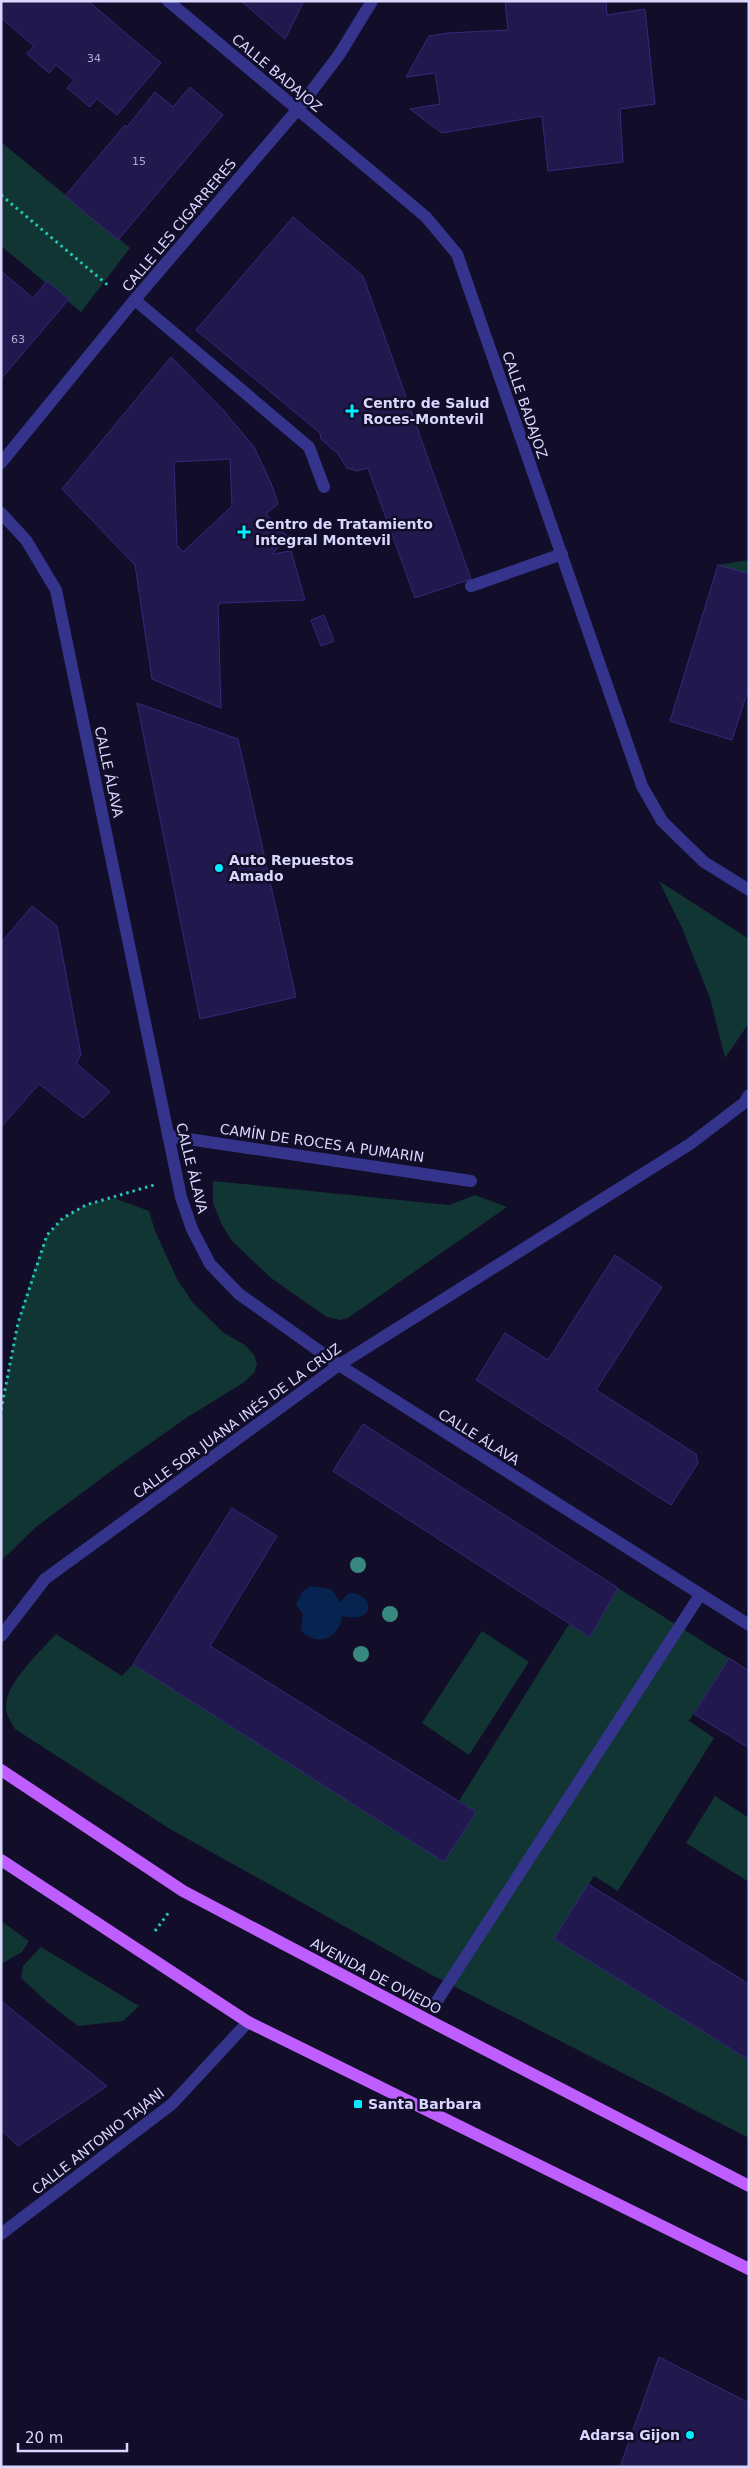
<svg xmlns="http://www.w3.org/2000/svg" width="750" height="2468" font-family="'DejaVu Sans',sans-serif">
  <style>
    .green { fill: #103532 }
    .water { fill: #07234f }
    .building { fill: #21184d; stroke: #36287b; fill-rule: evenodd }
    .lines { fill: none; stroke-linecap: round; stroke-linejoin: round }
    .path { stroke: #24c6b8; stroke-width: 3; stroke-dasharray: 2.5 4; stroke-linecap: butt }
    .lane { stroke: #35348d; stroke-width: 12 }
    .street { stroke: #35348d; stroke-width: 12 }
    .primary { stroke: #bf5eff; stroke-width: 12 }
    .tree { fill: #37887e }
    .poi-dot { fill: #03ecff; stroke: #120e2a; stroke-width: 2 }
    .labels { text-anchor: middle; stroke-width: 5; stroke-linejoin: round; paint-order: stroke }
    .number-label { font-size: 11px; fill: #aca7d2 }
    .street-label { font-size: 14px; fill: #dad7ff; stroke: #120e2a }
    .poi-label { font-size: 14px; font-weight: bold; fill: #dad7ff; stroke: #120e2a; text-anchor: start }
  </style>
  <rect width="100%" height="100%" fill="#120e2a"/>
  <!-- green -->
  <path class="green" d="M1,142l129,106 -49,64 -80,-66z
    M749,560v14l-31,-9z
    M659,881l90,58v84l-24,35 -15,-60 -28,-70z
    M213,1181l236,24 26,-10 32,12 -159,111 -8,2 -13,-3 -56,-39 -39,-37 -10,-16 -9,-22z
    M114,1198l35,13 6,20 22,48 16,24 31,30 21,12 9,10 3,9 -3,9 -11,10 -57,35 -72,51 -78,58 -35,34v-151l17,-87 15,-50 14,-38 16,-17 23,-13z
    M618,1588l111,70 -40,63 25,17 -96,153 -24,-15 -40,63 195,121v78l-319,-164 -260,-145 -155,-100c-3,-6 -9,-14 -9,-21 -2,-24 35,-57 50,-74l66,42 11,-12 311,198 32,-50 -17,-11 110,-177 21,13z
    M482,1631l47,31 -60,93 -47,-32z
    M715,1796l34,22v64l-63,-39z
    M1,1921l28,20 -7,11 -21,12z
    M41,1947l98,59 -16,15 -45,5 -31,-24 -26,-24 2,-12z"/>
  <!-- water -->
  <path class="water" d="M310,1586l21,3 9,13 9,-9c26,0 28,32 -7,23 -3,23 -24,31 -41,15l2,-17 -7,-9 7,-14z"/>
  <!-- building -->
  <path class="building" d="M1,1h87l73,62 -44,52 -20,-16 -7,8 -23,-19 7,-8 -18,-15 -7,8 -22,-19 7,-8 -33,-28z
    M241,1h63l-19,38z
    M505,1h101l1,14 38,-6 10,95 -35,5 3,53 -75,9 -6,-55 -100,17 -32,-24 30,-5 -5,-31 -29,4 23,-41 19,-3 60,-3z
    M190,87l33,28 -105,125 -53,-44 60,-71 2,2 28,-35 18,15z
    M293,217l70,59 108,303 -56,19 -47,-130 -11,3 -10,-3 -9,-14 -17,-15 -1,-6 -124,-103z
    M1,271l32,27 14,-17 22,18 -68,80z
    M171,357l53,54 30,36 17,36 7,21 -12,10 22,23 -16,17 19,-3 14,49 -84,3 -3,2 3,103 -69,-29 -17,-114 -73,-76zM230,459l2,47 -49,46 -6,-7 -3,-83z
    M718,565l31,9v113l-17,53 -62,-19z
    M324,615l10,26 -13,5 -10,-26z
    M137,703l101,36 58,258 -96,22z
    M32,906l25,20 24,129 -5,8 34,29 -27,26 -44,-34 -38,43v-184z
    M615,1255l47,32 -66,103 100,64 2,9 -27,42 -195,-125 29,-47 43,27z
    M363,1424l255,164 -28,49 -257,-166z
    M232,1508l45,28 -67,110 266,166 -32,50 -311,-198z
    M729,1658l20,13v77l-55,-34z
    M588,1884l161,100v76l-195,-121z
    M1,2001l106,85 -89,60 -17,-16z
    M659,2357l90,46v64h-129z"/>
  <g class="lines">
    <!-- path -->
    <path class="path" d="M1,195l109,92
      M1,1410l17,-87 29,-88 16,-17 23,-13 68,-20
      M155,1931l14,-19"/>
    <!-- lane -->
    <path class="lane" d="M135,300l174,147 15,40
      M471,586l91,-32"/>
    <!-- street -->
    <path class="street" d="M168,1l258,216 31,37 185,532 20,35 42,41 45,28
      M1,463l130,-159 167,-195 41,-54 33,-54
      M1,513l25,27 30,50 125,607 11,32 18,35 29,30 100,71 410,260
      M168,1136l303,45
      M1,1636l44,-57 294,-214 351,-221 54,-41 5,-8
      M435,2004l265,-409
      M1,2234l171,-130 76,-82"/>
    <!-- primary -->
    <path class="primary" d="M1,1770l182,121 243,128 323,167
      M1,1860l247,162 501,247"/>
  </g>
  <!-- trees -->
  <g class="tree">
    <circle cx="358" cy="1565" r="8"/>
    <circle cx="390" cy="1614" r="8"/>
    <circle cx="361" cy="1654" r="8"/>
  </g>
  <!-- markers -->
  <g class="poi-dot">
    <path d="M349.5 403.5h5v5h5v5h-5v5h-5v-5h-5v-5h5z"/>
    <path d="M241.5 524.5h5v5h5v5h-5v5h-5v-5h-5v-5h5z"/>
    <circle cx="219" cy="868" r="5"/>
    <rect x="353" y="2099" width="10" height="10" rx="2.5"/>
    <circle cx="690" cy="2435" r="5"/>
  </g>
  <g class="labels">
    <!-- number labels -->
    <g class="number-label">
      <text x="94" y="62">34</text>
      <text x="139" y="165">15</text>
      <text x="18" y="343">63</text>
    </g>
    <!-- street labels -->
    <g class="street-label">
      <text transform="translate(277 73) rotate(40)" y="5">CALLE BADAJOZ</text>
      <text transform="translate(179 225) rotate(-50)" y="5">CALLE LES CIGARRERES</text>
      <text transform="translate(525 405) rotate(71)" y="5">CALLE BADAJOZ</text>
      <text transform="translate(109 772) rotate(78)" y="5">CALLE ÁLAVA</text>
      <text transform="translate(322 1143) rotate(8)" y="5">CAMÍN DE ROCES A PUMARIN</text>
      <text transform="translate(192 1168) rotate(76)" y="5">CALLE ÁLAVA</text>
      <text transform="translate(237 1421) rotate(-36)" y="5">CALLE SOR JUANA INÉS DE LA CRUZ</text>
      <text transform="translate(479 1437) rotate(32)" y="5">CALLE ÁLAVA</text>
      <text transform="translate(376 1976) rotate(28)" y="5">AVENIDA DE OVIEDO</text>
      <text transform="translate(98 2141) rotate(-38)" y="5">CALLE ANTONIO TAJANI</text>
    </g>
    <!-- poi labels -->
    <g class="poi-label">
      <text x="363" y="408">Centro de Salud<tspan x="363" dy="16">Roces-Montevil</tspan></text>
      <text x="255" y="529">Centro de Tratamiento<tspan x="255" dy="16">Integral Montevil</tspan></text>
      <text x="229" y="865">Auto Repuestos<tspan x="229" dy="16">Amado</tspan></text>
      <text x="368" y="2109">Santa Barbara</text>
      <text x="680" y="2440" text-anchor="end">Adarsa Gijon</text>
    </g>
  </g>
  <!-- border -->
  <rect width="750" height="2468" fill="none" stroke="#dad7ff" stroke-width="5"/>
  <!-- scale -->
  <path d="M18 2443v8h109v-8" fill="none" stroke="#dad7ff" stroke-width="2.5"/>
  <text x="25" y="2443" font-size="15" fill="#dad7ff" stroke="#120e2a" stroke-width="4" paint-order="stroke">20 m</text>
</svg>
